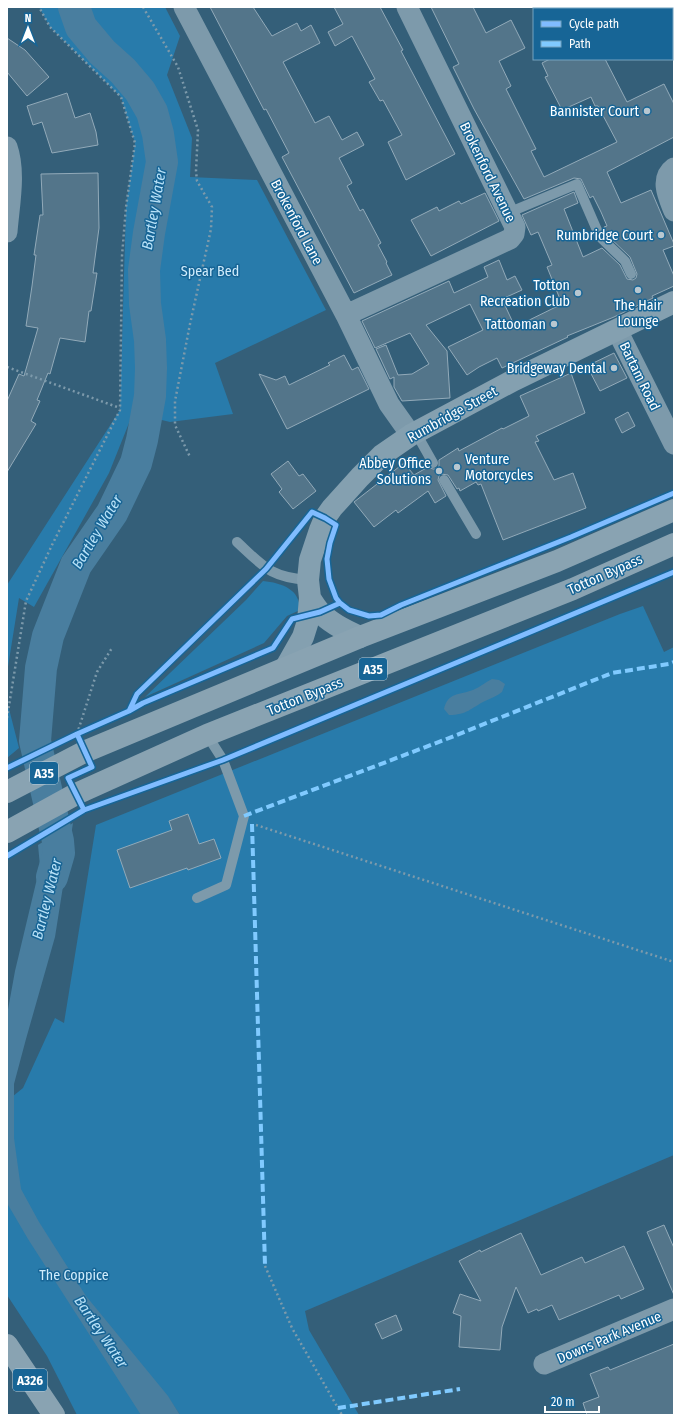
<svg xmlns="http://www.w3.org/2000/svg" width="681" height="1422" font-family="'Fira Sans Condensed',sans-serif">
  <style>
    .green { fill: #287bab }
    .water { fill: #497e9f }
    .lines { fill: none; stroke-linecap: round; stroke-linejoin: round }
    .river { stroke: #497e9f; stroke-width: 32 }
    .building { fill: #53758a; stroke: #92aab9 }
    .path { stroke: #7d9aab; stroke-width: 2.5; stroke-dasharray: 2 3; stroke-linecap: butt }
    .lane { stroke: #7d9aab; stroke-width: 10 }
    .street { stroke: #7d9aab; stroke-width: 21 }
    .secondary { stroke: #84a0b0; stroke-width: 22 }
    .primary { stroke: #89a3b2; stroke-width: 22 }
    .quiet { stroke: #80caff; stroke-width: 4; stroke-dasharray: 8 4; stroke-linecap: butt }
    .cycleway-casing { stroke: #176596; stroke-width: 8 }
    .cycleway { stroke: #80bcff; stroke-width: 5 }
    .poi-dot { fill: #b8c7d0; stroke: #176596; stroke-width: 1.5 }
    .labels { text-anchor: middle; stroke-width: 3; stroke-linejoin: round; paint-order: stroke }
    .shield { fill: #176596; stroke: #b9d1e0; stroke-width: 1 }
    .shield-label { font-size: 13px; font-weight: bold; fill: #fff }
    .poi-label { font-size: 14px; fill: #fff; stroke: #176596; text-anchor: end }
    .street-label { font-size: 14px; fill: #fff; stroke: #176596 }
    .park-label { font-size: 14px; fill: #d0ecfc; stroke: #176596 }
    .water-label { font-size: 15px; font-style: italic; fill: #b9e2f8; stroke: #176596 }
  </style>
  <rect width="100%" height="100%" fill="#345f79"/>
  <!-- green -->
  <path class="green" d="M39,7h126l15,29 -13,39 25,63 -2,39 67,3 69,130 -111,53 18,51 -63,8 -37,-9 -24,60 -75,134 -15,-9 -12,75v-88l113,-175 6,-203 9,-64 -14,-46 -71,-70z
    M263,581c19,2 37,8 37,29l-13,6 -23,27 -119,54 101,-97z
    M643,606l21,46 10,-5v508l-369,156 4,19 50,85h-179l-12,-18 -6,18h-85l-30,-59 -40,-61v-194l16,-13 32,-70 9,5 32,-198 524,-211z
    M7,701l12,47 -12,10z"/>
  <!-- water -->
  <path class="water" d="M492,679l7,1 6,4 -3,8c-5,4 -11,6 -17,9 -14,7 -18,14 -36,14l-5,-6c4,-17 16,-14 29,-19 7,-3 13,-8 19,-11z
    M73,823l-18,114 -29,102 -12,45v54l7,51 18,33 47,74 82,100 12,19h-39l-113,-176 -21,-36v-188l8,-44 25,-105 -2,-21z"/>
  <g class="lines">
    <!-- river -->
    <path class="river" d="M52,877l7,-24 -1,-12 -23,-100 6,-73 7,-32 28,-71 36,-52 24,-50 6,-23 8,-44 1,-28 -1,-28 -5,-36 -1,-34 5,-37 13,-71 -4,-28 -6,-22 -12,-21 -17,-20 -21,-19 -21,-25 -7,-20"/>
  </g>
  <!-- building -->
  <path class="building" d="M210,7h43l19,29 25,-13 4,8 10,-6 9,18 -37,19 32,61 14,-7 13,24 15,-8 7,13 -25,13 13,25 -5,3 13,25 3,-2 18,34 -3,2 9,17 -1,1 6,12 -38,18 -72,-136 7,-4 -23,-44 -2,1z
    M334,7h46l23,43 -2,1 54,103 -49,26 -18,-38 14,-7 -19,-35 -3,1 -11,-19 6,-3 -23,-43 -17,10 -7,-14 15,-8z
    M431,7h42l13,26 25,-13 14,28 -26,13 12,25 -5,3 30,60 -5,2 13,26 73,-35 -19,-36h-3l-4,-9 -29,13 -17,-33 3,-1 -6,-13 8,-4h55l22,43 37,-18 10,20v33l-67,35 14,31 30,-13 23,54v2l-11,4 11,26v10l-22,10 1,2 -39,19 -47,19 1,1 -66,31 -5,-10 -18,9 -12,8 -19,-28 35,-17 -13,-26 -44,21 21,26 3,47 -48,3 -8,-14v-10l-4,2 -14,-30 10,-4 12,30 14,-1 17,-10 -19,-31 -35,15 -13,-27 87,-40 5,12 34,-16 -4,-10 15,-7 8,20 8,-4 7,14 -20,9 13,28 47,-23 -15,-37 5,-2 -14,-33 -7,3 -9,-20 52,-23 4,11 -14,6 19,48 19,-9 18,17 7,14 6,1 3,-2 1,-4 -7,-17 -24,-23 -2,-7 3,-1 -6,-14 -8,-16 -3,2 -9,-19 -7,-1 -50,21 -50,-90 -21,-42 6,-3z
    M7,38l18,12 24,27 -22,19 -20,-24z
    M67,93l8,25 15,-5 6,19 2,13 -46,8 -10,-31 -9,3 -6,-19z
    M98,173l1,55 -6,45h4l-6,38h-2l-4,31 -25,-4 -10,36 -2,-1 -11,27 3,1 -9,20 5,3 -29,48v-71l12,-27 5,2 14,-48 -12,-2 6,-40 4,-31h-2l6,-40h3l-2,-41z
    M485,193l14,28 -68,35 -20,-36 26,-13 2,4 20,-10 2,3z
    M614,353l13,25 -27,13 -13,-25z
    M344,355l8,15 6,-3 11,22 -82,40 -28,-55 17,6 9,-4 4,9 41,-20 -2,-2z
    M571,373l14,40 -49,23 3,5 -4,1 19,38 19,-7 13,35 -83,32 -22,-56 -3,1 -2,-3 -16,9 -1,-3 -2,1 -9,-14 -7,-1 -2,2 -1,4 8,16 -11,7 -7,-12 -30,22 -2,-3 -22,17 -20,-25 50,-39 10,12 14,-8 5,2h3l3,-3v-6l19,-12 1,3 43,-23 1,1 26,-13 -9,-20z
    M628,412l7,14 -13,7 -7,-14z
    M288,461l11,15 4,-2 13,17 -23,18 -14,-17 3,-3 -11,-15z
    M188,814l11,30 15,-5 7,19 -33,12 -1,-2 -57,20 -13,-38 55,-20 -3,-9z
    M664,1225l10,23v47l-27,-63z
    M521,1233l20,42 41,-18 3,6 39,-17 20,43 -23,10 -2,-4 -60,25 -7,-15 -14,6 -1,-2 -9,4 -12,-26 -14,40 -2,23 -41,-3 2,-31 -8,-3 7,-19 21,7 -22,-40 21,-11 1,2z
    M396,1315l6,15 -20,9 -7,-15z
    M674,1344v71h-87l-4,-12 16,-6 -9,-23 18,-7 2,3z"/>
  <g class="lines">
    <!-- path -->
    <path class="path" d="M143,7l35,60 20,63 -2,41 1,10 15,26 -1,22 -21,95 -15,77v24l15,32
      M7,367l113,41
      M7,718l19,-117 26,-56 68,-135 2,-154 4,-49 9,-64 -14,-46 -71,-70 -11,-20
      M77,734l20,-62 15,-24
      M256,825l418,137
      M265,1266l27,62 50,87"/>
    <!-- lane -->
    <path class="lane" d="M508,213l69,-29 23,53 25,24 6,13
      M416,433l17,30
      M444,480l32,54
      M237,542c27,25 33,35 71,38
      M197,898l29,-13 18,-69 -21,-56 -16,-25"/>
    <!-- street -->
    <path class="street" d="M184,7l162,308 43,89 22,31
      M7,147c9,26 2,58 0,85
      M674,168c-15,11 -5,30 0,43
      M346,315l164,-76 4,-5 1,-7 -108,-220
      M617,330l57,114
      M544,1364l130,-55"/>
    <!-- secondary -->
    <path class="secondary" d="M310,598c3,5 6,10 10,14 10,11 26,19 40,25
      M286,667l17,-30 5,-16 2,-23 -2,-18 2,-20 10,-30 5,-12 7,-10 28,-31 22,-22 29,-20 103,-55 160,-78"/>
    <!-- primary -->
    <path class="primary" d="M7,792l77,-40 276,-115 197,-76 117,-51
      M7,832l69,-38 131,-59 366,-146 101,-45
      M7,1345l47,70"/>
    <!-- quiet -->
    <path class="quiet" d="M244,816l200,-76 168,-67 57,-9 5,-2
      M252,824l13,442
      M338,1408l122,-19"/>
    <defs>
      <path id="cycleway" d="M129,711l14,-8 130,-55 19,-29 28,-7 20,-9
        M77,734l15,33 -24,11 16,32
        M7,768l70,-34 52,-23 8,-17 129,-125 46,-57 13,6 11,7 -6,18 -3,16 2,20 7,19 4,5 9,7 20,6 12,-1 20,-10 170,-68 103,-44
        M7,856l77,-46 139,-50 451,-188"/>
    </defs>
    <!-- cycleway casing -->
    <use href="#cycleway" class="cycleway-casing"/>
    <!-- cycleway -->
    <use href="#cycleway" class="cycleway"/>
  </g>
  <!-- markers -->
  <g class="poi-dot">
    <circle cx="647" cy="111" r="4"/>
    <circle cx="661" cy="235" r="4"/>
    <circle cx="638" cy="290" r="4"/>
    <circle cx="578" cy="293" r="4"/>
    <circle cx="554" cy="324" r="4"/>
    <circle cx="614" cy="368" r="4"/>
    <circle cx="457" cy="467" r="4"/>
    <circle cx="439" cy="471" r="4"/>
  </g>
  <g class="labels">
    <!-- shield labels -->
    <g class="shield">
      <rect x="359" y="658" width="28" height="22" rx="3"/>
      <rect x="30" y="762" width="28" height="22" rx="3"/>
      <rect x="13" y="1369" width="34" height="22" rx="3"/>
    </g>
    <g class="shield-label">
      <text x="373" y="674">A35</text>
      <text x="44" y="778">A35</text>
      <text x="30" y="1385">A326</text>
    </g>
    <!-- poi labels -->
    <g class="poi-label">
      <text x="639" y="116">Bannister Court</text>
      <text x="653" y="240">Rumbridge Court</text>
      <text x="570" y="290">Totton<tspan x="570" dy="16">Recreation Club</tspan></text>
      <text x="638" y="310" text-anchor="middle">The Hair<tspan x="638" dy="16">Lounge</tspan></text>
      <text x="546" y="329">Tattooman</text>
      <text x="606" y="373">Bridgeway Dental</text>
      <text x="465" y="464" text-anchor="start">Venture<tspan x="465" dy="16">Motorcycles</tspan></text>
      <text x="431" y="468">Abbey Office<tspan x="431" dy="16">Solutions</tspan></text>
    </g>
    <!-- street labels -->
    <g class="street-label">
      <text transform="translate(488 172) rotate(64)" y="5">Brokenford Avenue</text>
      <text transform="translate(297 222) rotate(62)" y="5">Brokenford Lane</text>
      <text transform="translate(640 376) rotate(64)" y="5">Bartam Road</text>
      <text transform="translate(452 414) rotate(-29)" y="5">Rumbridge Street</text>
      <text transform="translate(605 574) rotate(-24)" y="5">Totton Bypass</text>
      <text transform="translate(305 696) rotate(-22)" y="5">Totton Bypass</text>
      <text transform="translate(609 1337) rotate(-23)" y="5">Downs Park Avenue</text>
    </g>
    <!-- park labels -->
    <g class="park-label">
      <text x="210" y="276">Spear Bed</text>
      <text x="74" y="1280">The Coppice</text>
    </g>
    <!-- water labels -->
    <g class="water-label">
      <text transform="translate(154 209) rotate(-80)" y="5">Bartley Water</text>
      <text transform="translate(97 532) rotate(-59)" y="5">Bartley Water</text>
      <text transform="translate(47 899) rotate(-76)" y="5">Bartley Water</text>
      <text transform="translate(101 1332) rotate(56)" y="5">Bartley Water</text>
    </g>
  </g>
  <!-- border -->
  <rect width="681" height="1422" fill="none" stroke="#ffffff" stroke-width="16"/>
  <!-- legend -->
  <rect x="533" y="8" width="140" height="52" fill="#176596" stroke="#74a3c0"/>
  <rect x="541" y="21" width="20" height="6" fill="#80bcff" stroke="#74a3c0"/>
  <text x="569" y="28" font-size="12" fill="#ffffff">Cycle path</text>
  <rect x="541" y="41" width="20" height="6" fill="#80caff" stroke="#74a3c0"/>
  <text x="569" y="48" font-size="12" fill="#ffffff">Path</text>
  <!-- north arrow -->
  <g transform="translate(28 28)" stroke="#176596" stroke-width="3" paint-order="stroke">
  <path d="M0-3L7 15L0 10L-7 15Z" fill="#ffffff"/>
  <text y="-6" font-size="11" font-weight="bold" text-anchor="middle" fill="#ffffff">N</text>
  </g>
  <!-- scale -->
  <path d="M545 1406v6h54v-6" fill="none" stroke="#ffffff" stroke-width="2"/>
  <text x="551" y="1406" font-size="12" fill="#ffffff" stroke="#176596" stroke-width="3" paint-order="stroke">20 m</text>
</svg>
